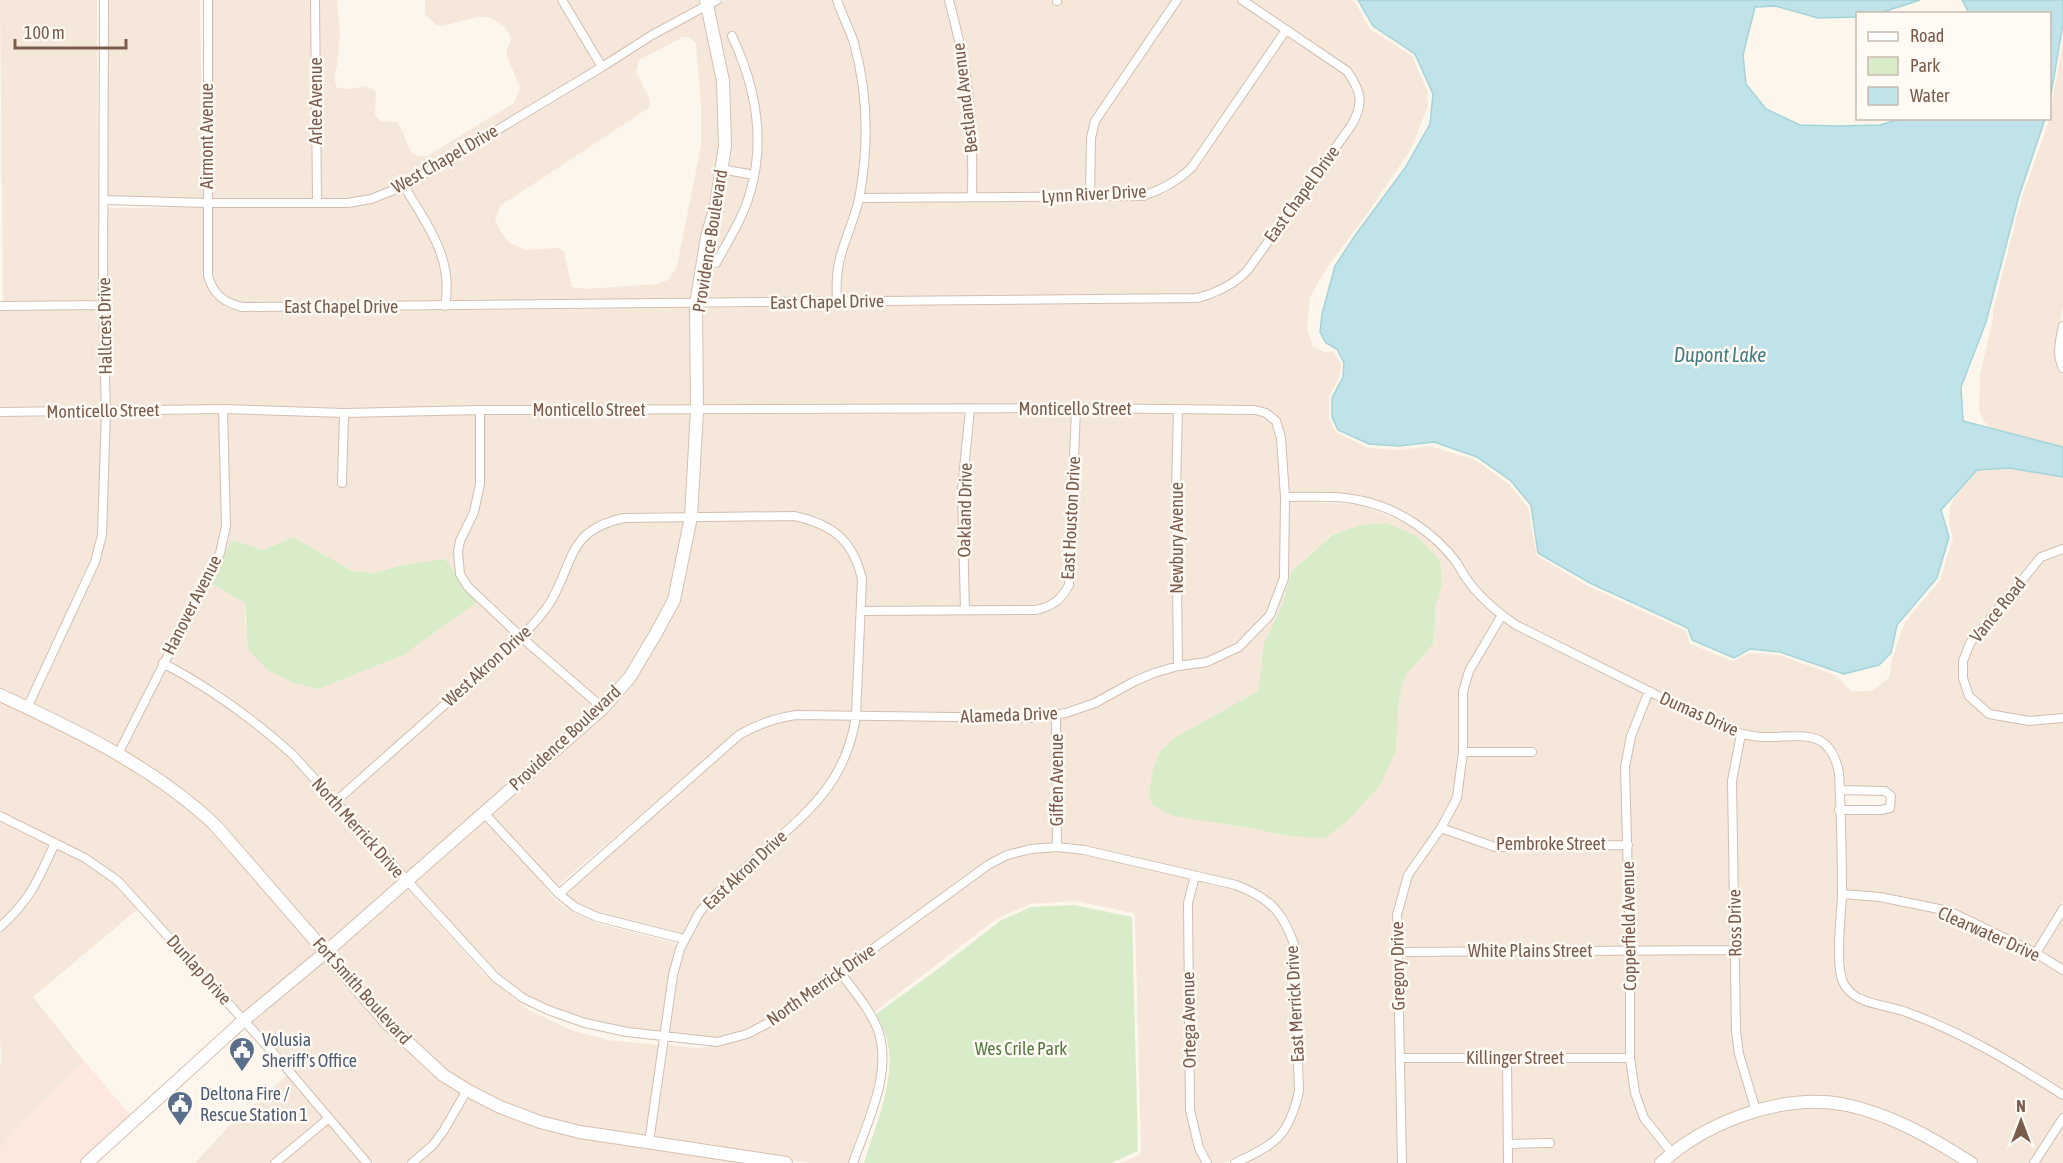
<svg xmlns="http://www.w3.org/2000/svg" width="2063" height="1163" font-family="'Asap Condensed',sans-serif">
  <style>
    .residential { fill: #f5e8da; fill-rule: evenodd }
    .commercial { fill: #fde8e0 }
    .green { fill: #d8ecc9 }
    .water { fill: #bfe3e8; stroke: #a5d3da; stroke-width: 1.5 }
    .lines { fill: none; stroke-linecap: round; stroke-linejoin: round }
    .street-casing { stroke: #d1beb0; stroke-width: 10 }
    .secondary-casing { stroke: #d6c0b0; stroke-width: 14 }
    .street { stroke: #fff; stroke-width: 8 }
    .secondary { stroke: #fff; stroke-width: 12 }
    .labels { text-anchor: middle; stroke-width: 5; stroke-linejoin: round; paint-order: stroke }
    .street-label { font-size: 18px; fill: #7a5c4d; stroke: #fffaf3 }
    .service-label { font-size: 18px; fill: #4e5e75; stroke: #fffaf3; text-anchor: start }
    .park-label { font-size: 18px; fill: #537a41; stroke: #fffaf3 }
    .water-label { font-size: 20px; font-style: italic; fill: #437c86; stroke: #fffaf3 }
  </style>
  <rect width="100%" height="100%" fill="#fdf6ec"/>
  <!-- residential -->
  <path class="residential" d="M0,0h97l2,300 -96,2z
    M105,0h95l3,199h-97z
    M207,0h103l3,198 -102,1z
    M317,0h20l3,35 -3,30 -3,12 3,11 13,1 15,-3 9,4 2,3 -1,22 6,6 17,1 13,30 7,4h9l87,-53 6,-15 -13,-32v-7l4,-8 -1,-6 -6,-9 -15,-9h-12l-35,9 -7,-2 -10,-10v-14h133l38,66 -193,116 -33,13 -22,3h-27z
    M567,0h135l1,4 -53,27 -47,30z
    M725,0h108l9,20 15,53 6,51 -2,40 -10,54 -12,30 -6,29 1,21 -133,1 23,-125 25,5 -9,30 -29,56 7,4 29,-56 11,-43 4,-31 -6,-50 -8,-27 -15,-31 -6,4 14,30 8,26 6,47 -5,32 -24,-4 -14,-158z
    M841,0h104l15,61 6,50 3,42 -1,40 -104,1 5,-29 1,-41 -5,-53 -8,-31z
    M953,0h100v5l7,1 1,-6h111l-72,105 -8,15 -5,72 -111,1 1,-40 -3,-43 -7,-51z
    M1182,0h52l46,31 -91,133 -10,10 -15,10 -22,7 -48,1 1,-54 4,-15z
    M1249,0h102l4,2 15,27 42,27 15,34 1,16 -17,43 -42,62 -43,58 -16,28 -3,32 6,18 12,5 8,-1 8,13 -1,12 -11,21v21l7,14 32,16 31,2 31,-4 45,14 34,24 19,23 9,49 51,30 98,45 4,13 43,17 17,-8 29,2 56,20 16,16h20l18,-13 3,-19 13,-37 35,-42 13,-42 -4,-13 1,-18 18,-37 21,-7 74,8v74l-25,9 -70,86 -9,38 30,40 40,7 34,-3v179l-29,47 -85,-41 -68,-14 -36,-3 -2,-75h38l9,-3 5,-8 -2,-12 -8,-5 -42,-1 -4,-33 -13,-14 -8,-5 -12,-2h-46l-34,-7 -208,-104 -14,-9 -24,-22 -20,-29 -21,-25 -29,-20 -47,-20 -74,-4 -4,-56 -18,-27 -12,-4 -183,-1 -371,2 -1,-98 497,-6 19,-4 23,-14 11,-11 104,-144 7,-12 3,-13 -4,-21 -11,-16z
    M705,12l14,70 2,64 -28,153 -243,3 1,-26 -6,-27 -35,-61 191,-115 53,-34zM683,37h6l7,6 5,63v40l-24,120 -9,14 -11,4 -71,5 -14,-2 -8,-35 -6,-4 -32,2 -16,-7 -9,-11 -6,-13 5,-13 147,-97 3,-4 -1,-7 -13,-26 3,-12z
    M1287,36l57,38 9,13 3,16 -2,10 -110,155 -9,9 -22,13 -16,4 -356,4 -1,-20 6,-27 12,-30 4,-19 281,-2 24,-8 16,-10 12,-12z
    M2063,43v265l-8,38 2,18 6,11v79l-62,-20 -17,-12 -5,-13 1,-34 13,-56v-8l28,-111 27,-76z
    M403,191l35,61 6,25 -2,25 -200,1 -13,-4 -7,-5 -9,-14 -2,-73h137l23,-4z
    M203,207l1,69 3,9 11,16 9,7 15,4 451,-4v98h-210l-139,2 -118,-3 -116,2 -4,-199z
    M100,309l2,99h-102v-97z
    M974,413h98l-7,171 -6,11 -11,8 -12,2 -67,1 -3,-117z
    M1079,413h95l-2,77 2,173 -40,14 -40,22 -38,11 -27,3 -168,-2 3,-96 172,-1 15,-3 15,-11 6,-13z
    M219,414l3,112 -6,25 -100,198 -84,-43 74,-170 4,-120z
    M227,414l113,3 -2,70h7l3,-70 128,-3v69l-5,27 -15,30 -2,12 2,23 -53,-10 -30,8 -21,-2 -59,-34 -30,13 -51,34 33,19v22l229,-27 41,39 -180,159 -41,-45 -37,-33 -36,-27 -52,-30 54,-107z
    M483,414h210l-6,98 -63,1 -19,5 -18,10 -13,15 -26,55 -27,34 -51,-48 -6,-12 -3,-19 3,-11 14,-28z
    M700,414h266l-5,192h-96l1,-27 -4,-17 -12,-22 -12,-11 -20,-12 -24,-5h-99z
    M1181,414h73l10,3 9,7 4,15 5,58 -2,80 -13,36 -29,30 -32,15 -25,3 -1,-171z
    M102,416l-4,118 -6,26 -67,142 -25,-11v-274z
    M1289,501l73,4 45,19 27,19 21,24 19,28 23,21 -32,52 -6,23v60l-6,46 -15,29 -33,47 -11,40 4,250h-153l21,-9 14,-12 11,-14 6,-13 5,-24 -4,-148 -8,-23 -19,-22 -14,-9 -20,-8 -152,-35 -24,-3 -1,-125 37,-11 40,-22 18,-8 23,-6 30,-5 34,-16 31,-31 14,-40zM1360,525l82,59 -7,24v14l-9,31 -20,21 -7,24 -3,53 -108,85 -44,-9 -95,-33 4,-25 7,-18 16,-14 82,-46 6,-48 19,-40 8,-31 40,-37z
    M794,520l21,5 19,11 11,10 11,20 3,13 -6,132h-57l-19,2 -22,8 -18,11 -182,156 -65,-75 113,-100 56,-75 35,-117z
    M686,521l-16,77 -43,76 -24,28 -76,-65 27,-34 25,-54 12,-13 16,-10 18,-4z
    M2063,554v160l-34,3 -38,-7 -18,-17 -6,-16v-15l7,-17 69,-84z
    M1503,621l11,8 130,65 -16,40 -4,106 -128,2 -49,-17 19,-69h69v-9h-69v-54l6,-20z
    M522,643l75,65 -191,167 -65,-72z
    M165,669l25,13 63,43 36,32 111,123 -74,66 -108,-124 -95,-69z
    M1651,697l72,36 14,4 -5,209h-98l-5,-178 6,-31z
    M0,700l116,58 40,24 57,47 107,122 -75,64 -125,-138 -33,-22 -87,-44z
    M1053,719v124l-23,2 -23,6 -21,10 -210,153 -30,16 -29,7 -20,2 -28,-2 8,-61 6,-26 19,-34 13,-15 98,-88 19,-24 14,-26 12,-31 2,-12 169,2z
    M796,720h56l-12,39 -14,25 -19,23 -97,87 -14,17 -15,25 -83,-21 -16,-7 -21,-14 180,-155 17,-10 20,-7z
    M1744,739l16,2 46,-1 15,6 12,12 2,15 3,121 -2,71 2,16 8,14 16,9 40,11 42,16 79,43 40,26v10l-33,53h-52l-43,-28 -64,-28 -113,-1 -15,-53 -3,-22 -4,-250z
    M484,818l55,61 15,20 13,10 29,14 82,21 -9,31 -7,61 -32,-1 -97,-33 -28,-20 -94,-101z
    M0,820l50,25 -23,47 -14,18 -13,11z
    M1443,833l52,18 129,-2 2,98 -225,1v-33l10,-38z
    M57,848l26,14 33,22 23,24 -106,89 51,64 -63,61 -21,26v-82l2,-6 -2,-21v-106l18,-17 16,-19z
    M1057,851l26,3 106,25 -5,24 2,207 17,53h-83l19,-8 2,-4 -6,-235 -2,-3 -58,-12 -45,3 -32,14 -125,95 -27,-40 143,-105 20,-9 22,-6z
    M1197,881l38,9 19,7 13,8 17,20 7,19 4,146 -5,23 -15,23 -13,10 -37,17h-14l-8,-17 -9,-36 -3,-206z
    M405,886l81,90 43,34 42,20 37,10 52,5 -14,93 -65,-10 -40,-10 -39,-15 -56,-31 -57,-52 -57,-68z
    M1845,899l35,2 68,15 86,41 29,18v115l-37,-23 -79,-44 -43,-17 -40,-10 -12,-7 -7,-10 -2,-14z
    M2063,916v49l-22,-13z
    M1626,955v98l-223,1 -2,-98z
    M1634,955h98l13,133 6,20 -79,39 -25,-31 -8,-24 -5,-35z
    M326,958l135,134 -20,36 -11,14 -25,21h-32l-123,-142z
    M839,978l28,39 7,13 5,22v14l-4,21 -27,76h-39l-155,-24 14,-94 29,3 21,-2 31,-8z
    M1404,1062h99l1,101h-99z
    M1511,1062h116l4,32 9,26 26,32 -11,11h-143v-14l42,-2 -1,-8 -41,1z
    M287,1075l36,43 -53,45h-75l35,-38z
    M468,1095l31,16 246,50v2h-327l17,-15 12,-15z
    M1809,1107l36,2 60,21 58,33h-296l17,-14 59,-30 43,-10z
    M328,1124l34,39h-80z
    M2063,1125v38h-24z"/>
  <!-- commercial -->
  <path class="commercial" d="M84,1061l48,56 -51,46h-81v-15l21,-26z"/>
  <!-- green -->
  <path class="green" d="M1387,523l31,14 22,24 2,23 -7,24v14l-2,21 -7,10 -20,21 -7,24 -3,53 -17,36 -33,35 -21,16 -37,-2 -44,-9 -71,-11 -21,-11 -3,-11 4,-25 7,-18 16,-14 82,-46 6,-48 19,-40 8,-31 41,-37 28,-10z
    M293,537l59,34 21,2 30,-8 42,-6 11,16 8,15 13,12 -74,53 -85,34 -24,-6 -26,-13 -20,-21 -3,-46 -33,-19 19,-44 32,10z
    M1074,905l58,12 6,234 -27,12h-247c11,-36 33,-86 23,-123 -2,-9 -7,-18 -11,-26l66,-48 58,-45 31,-14z"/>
  <!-- water -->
  <path class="water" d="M1358,0h562l-40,13 -22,1 -1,3 -39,1 -43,-12 -20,1 -12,48 3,29 20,25 34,16 37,1 43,-1 23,-7 142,1 -26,77 -33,126 -25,65 2,34 100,26v30l-54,-9 -32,2 -36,40 8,27 -12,41 -40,47 -6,28 -12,12 -35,9 -64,-22 -30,-3 -16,9 -42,-18 -4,-12 -98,-45 -52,-30 -7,-48 -20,-24 -34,-24 -43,-15 -35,4 -30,-2 -31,-14 -6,-13v-19l11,-21 1,-14 -7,-14 -11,-6 -6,-11 2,-18 13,-48 19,-29 51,-69 25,-44 3,-30 -18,-40 -42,-28z
    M1962,0h101v24l-13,76v-86l-81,-1z"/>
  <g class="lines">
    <defs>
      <path id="street" d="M208,0v276c5,18 16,27 34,31l955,-9c20,-5 36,-13 50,-27l104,-145c13,-22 11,-34 -4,-55l-105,-71
        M315,0l2,202
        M562,0l40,67
        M837,0c5,15 12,28 17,43 14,51 15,104 5,156 -6,27 -21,52 -22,80 -1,8 0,16 0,23
        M949,0c5,20 10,39 14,59 9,45 10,92 9,138
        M1057,1v-1
        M721,169l33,6
        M404,186c23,39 50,72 41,120
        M1090,197l1,-59 4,-17 82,-121
        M859,198l284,-2c19,-7 34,-14 49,-29l94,-137
        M105,200l102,3h141l23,-4 33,-13 198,-119 50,-32 65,-35
        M716,263c12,-22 27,-45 34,-70 16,-54 5,-108 -18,-157
        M0,306l103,-1
        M2063,326c-3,14 -7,29 0,42
        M480,410v74l-6,28 -14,29 -2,11 2,22 8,13 53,50 82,71
        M0,412l223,-3 121,4 136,-3 596,-2 179,2 11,3 10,8 5,17 4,59 -1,81 -14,37 -31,32 -32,15 -29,4 -24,7 -19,8 -40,22 -29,10 -37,5 -233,-3c-22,3 -38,9 -57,20l-180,159
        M342,483l2,-70
        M1285,497c25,0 54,-2 78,4 36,8 72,32 94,62 3,5 6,11 9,15 13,19 31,34 50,47l209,104c12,4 24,7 37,8 36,1 68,-12 77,36 2,40 3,82 3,123 -1,21 -7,69 1,86 10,23 42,22 63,30 56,20 107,51 157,83
        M2063,549l-22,8 -71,86 -7,18v17l6,18 20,18 40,7 34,-3
        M965,610l-3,-121 8,-80
        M861,611l175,-1c17,-4 25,-10 33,-25l7,-177
        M163,663c49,26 88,54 129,91l203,223 28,21 25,12 37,13 42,9 90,10 30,-8 31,-16 210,-153 19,-10 24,-6 26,-2 27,3 152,35c33,13 46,25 58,59l5,147c-10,45 -23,53 -64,72
        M1178,666l-2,-176 2,-81
        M1649,691l-18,45 -6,31 5,184v107l5,35 9,25 28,35
        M27,708l68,-146 7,-27 4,-123 -3,-107 1,-305
        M1056,714l1,133
        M1741,734l-9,47 4,250 3,23 17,57
        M1463,752h69
        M118,754l102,-201 6,-27 -3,-117
        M335,802l186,-165c11,-11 22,-23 30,-36 24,-42 17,-71 73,-83l170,-2c38,8 59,24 68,63l-6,137c-9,61 -41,90 -85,129 -19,17 -39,35 -59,53l-13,15 -19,36 -7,26 -24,167
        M1839,810h42l9,-2 1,-12 -6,-5 -45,-1
        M484,813l75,81 16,13 22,10 87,22
        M0,816l85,42 33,23 165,183 84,99
        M1441,828l54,19 133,-2
        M1195,876l-7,27 2,207 9,38 8,15
        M1842,894l38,3 69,14 87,42 27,17
        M0,927c31,-28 38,-47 55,-84
        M1397,952l339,-2
        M2036,953l27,-44
        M840,972c13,18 30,37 38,58 15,43 -11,92 -25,133
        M1507,1057l1,106
        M1400,1058h230
        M1508,1144l42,-1
        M275,1163l54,-45
        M412,1163l21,-18 11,-15 23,-40
        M1402,1163l-5,-248 11,-40 33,-47 16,-30 6,-46v-60l6,-21 33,-56
        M2034,1163l29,-45"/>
      <path id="secondary" d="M0,695c76,35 154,72 215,130l172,198 56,52 24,15 33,17 40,15 40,10 206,31
        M87,1163l157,-143 82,-68 277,-244 27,-31 25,-42 19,-35 17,-83 6,-107 -1,-106 11,-67 9,-32 9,-59 -2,-65 -17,-81
        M1661,1163c46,-42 124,-71 186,-58 45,10 85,33 124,58"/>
    </defs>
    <!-- street casing -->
    <use href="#street" class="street-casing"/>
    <!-- secondary casing -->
    <use href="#secondary" class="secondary-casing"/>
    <!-- street -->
    <use href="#street" class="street"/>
    <!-- secondary -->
    <use href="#secondary" class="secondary"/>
  </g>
  <!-- icons -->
  <defs>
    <symbol id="civic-pin" viewBox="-11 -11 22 30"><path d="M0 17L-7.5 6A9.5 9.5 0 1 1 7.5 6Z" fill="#5c6f8a" stroke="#fffaf3"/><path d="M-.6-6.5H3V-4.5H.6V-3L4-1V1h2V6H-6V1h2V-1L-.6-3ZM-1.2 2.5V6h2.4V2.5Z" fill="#fff"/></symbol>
  </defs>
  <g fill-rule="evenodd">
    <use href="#civic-pin" x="227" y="1035" width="30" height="40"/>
    <use href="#civic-pin" x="165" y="1089" width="30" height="40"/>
  </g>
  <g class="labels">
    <!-- street labels -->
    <g class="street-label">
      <text transform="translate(965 98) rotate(-97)" y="6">Bestland Avenue</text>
      <text transform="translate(316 101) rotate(-90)" y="6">Arlee Avenue</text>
      <text transform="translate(207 136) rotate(-90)" y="6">Airmont Avenue</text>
      <text transform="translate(445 159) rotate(-30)" y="6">West Chapel Drive</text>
      <text transform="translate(1094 194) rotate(-3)" y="6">Lynn River Drive</text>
      <text transform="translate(1302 194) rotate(-54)" y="6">East Chapel Drive</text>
      <text transform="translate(710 241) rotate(-81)" y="6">Providence Boulevard</text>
      <text transform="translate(827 302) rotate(-1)" y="6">East Chapel Drive</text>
      <text x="341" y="313">East Chapel Drive</text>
      <text transform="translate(105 326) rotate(-91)" y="6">Hallcrest Drive</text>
      <text x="1075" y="415">Monticello Street</text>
      <text x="589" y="416">Monticello Street</text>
      <text transform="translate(103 411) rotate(-1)" y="6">Monticello Street</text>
      <text transform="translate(965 510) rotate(-89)" y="6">Oakland Drive</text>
      <text transform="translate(1071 518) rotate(-87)" y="6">East Houston Drive</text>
      <text transform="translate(1177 538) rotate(-90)" y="6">Newbury Avenue</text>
      <text transform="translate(192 605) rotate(-63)" y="6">Hanover Avenue</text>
      <text transform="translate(1998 610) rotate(-51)" y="6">Vance Road</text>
      <text transform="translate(487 666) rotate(-42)" y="6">West Akron Drive</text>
      <text transform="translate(1699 714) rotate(24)" y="6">Dumas Drive</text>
      <text transform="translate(1009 715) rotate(-2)" y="6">Alameda Drive</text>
      <text transform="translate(565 738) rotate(-43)" y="6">Providence Boulevard</text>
      <text transform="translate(1057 780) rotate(-90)" y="6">Giffen Avenue</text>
      <text transform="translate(358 828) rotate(48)" y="6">North Merrick Drive</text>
      <text x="1551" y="850">Pembroke Street</text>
      <text transform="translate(745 870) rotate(-43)" y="6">East Akron Drive</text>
      <text transform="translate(1735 923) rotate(-91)" y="6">Ross Drive</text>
      <text transform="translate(1629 926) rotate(-91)" y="6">Copperfield Avenue</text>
      <text transform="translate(1989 934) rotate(24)" y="6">Clearwater Drive</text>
      <text x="1530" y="957">White Plains Street</text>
      <text transform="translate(1398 966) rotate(-91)" y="6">Gregory Drive</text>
      <text transform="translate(199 970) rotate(48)" y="6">Dunlap Drive</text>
      <text transform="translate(821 985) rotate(-35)" y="6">North Merrick Drive</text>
      <text transform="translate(362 991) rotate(48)" y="6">Fort Smith Boulevard</text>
      <text transform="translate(1295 1004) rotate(-93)" y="6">East Merrick Drive</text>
      <text transform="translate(1189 1020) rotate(-91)" y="6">Ortega Avenue</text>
      <text x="1515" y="1064">Killinger Street</text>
    </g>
    <!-- service labels -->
    <g class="service-label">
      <text x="262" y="1046">Volusia<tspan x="262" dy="21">Sheriff's Office</tspan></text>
      <text x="200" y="1100">Deltona Fire /<tspan x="200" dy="21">Rescue Station 1</tspan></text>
    </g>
    <!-- park labels -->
    <g class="park-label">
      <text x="1021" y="1055">Wes Crile Park</text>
    </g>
    <!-- water labels -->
    <g class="water-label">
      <text x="1720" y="362">Dupont Lake</text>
    </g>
  </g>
  <!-- legend -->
  <rect x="1856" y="12" width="195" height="108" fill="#fffaf3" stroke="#cabbb1" stroke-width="1.5"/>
  <rect x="1868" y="32" width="30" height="9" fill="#ffffff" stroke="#cabbb1" stroke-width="1.5"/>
  <text x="1910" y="42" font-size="18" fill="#7a5c4d">Road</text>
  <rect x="1868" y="57" width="30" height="18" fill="#d8ecc9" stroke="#cabbb1" stroke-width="1.5"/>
  <text x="1910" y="72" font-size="18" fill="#7a5c4d">Park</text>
  <rect x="1868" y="87" width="30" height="18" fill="#bfe3e8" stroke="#cabbb1" stroke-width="1.5"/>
  <text x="1910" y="102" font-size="18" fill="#7a5c4d">Water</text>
  <!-- north arrow -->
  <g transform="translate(2021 1121)" stroke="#fffaf3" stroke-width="4.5" paint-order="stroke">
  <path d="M0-4.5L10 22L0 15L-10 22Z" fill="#7a5c4d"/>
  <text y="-9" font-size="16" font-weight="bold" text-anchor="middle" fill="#7a5c4d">N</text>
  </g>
  <!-- scale -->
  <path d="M15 39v9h111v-9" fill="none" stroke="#7a5c4d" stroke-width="3"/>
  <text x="24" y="39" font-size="18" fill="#7a5c4d" stroke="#fffaf3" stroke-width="4.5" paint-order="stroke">100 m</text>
</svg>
